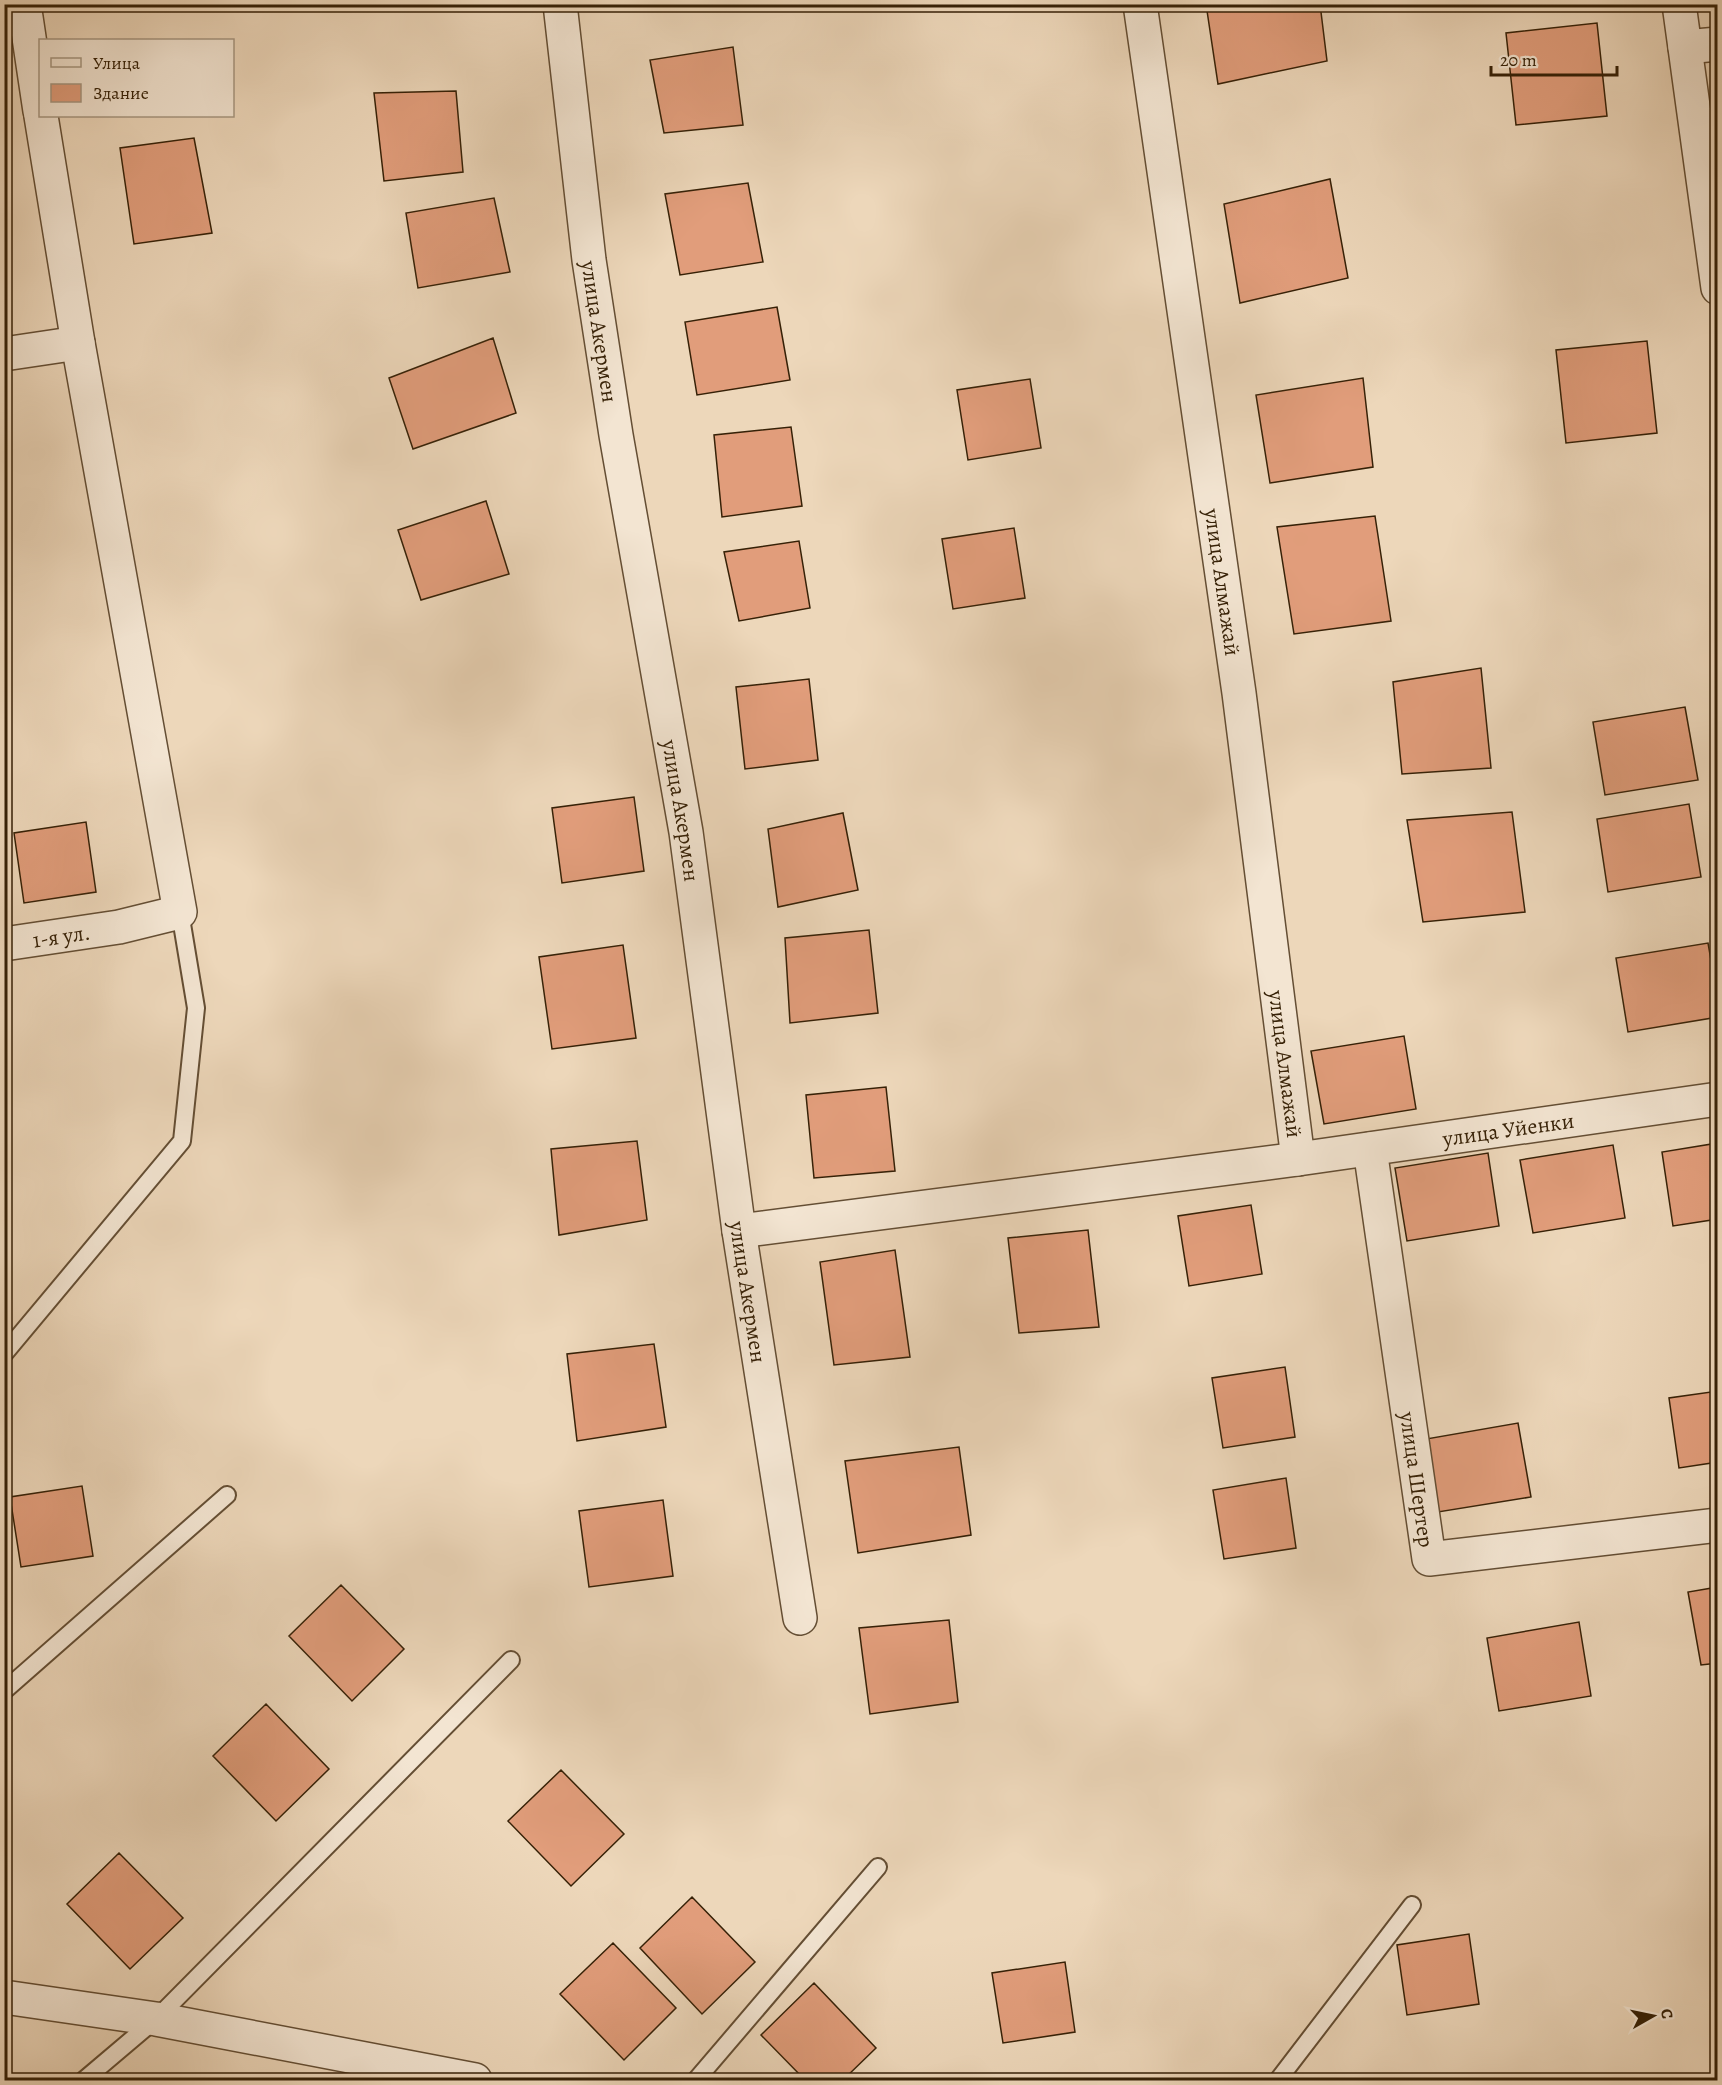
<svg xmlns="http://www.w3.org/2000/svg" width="1722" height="2085" font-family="Alegreya,serif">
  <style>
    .building { fill: #e19d7b; stroke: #362107; stroke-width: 1.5 }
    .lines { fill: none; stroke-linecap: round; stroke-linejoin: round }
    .service-casing { stroke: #644e34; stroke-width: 20 }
    .minor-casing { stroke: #644e34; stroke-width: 36 }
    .service { stroke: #f3e5d2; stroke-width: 16 }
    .minor { stroke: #f3e5d2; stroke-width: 33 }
    .labels { text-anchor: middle; stroke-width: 4.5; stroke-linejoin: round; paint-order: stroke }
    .street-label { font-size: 22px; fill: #362107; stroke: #f3e5d2 }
  </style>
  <rect width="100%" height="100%" fill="#edd7ba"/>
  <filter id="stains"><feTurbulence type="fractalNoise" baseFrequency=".00333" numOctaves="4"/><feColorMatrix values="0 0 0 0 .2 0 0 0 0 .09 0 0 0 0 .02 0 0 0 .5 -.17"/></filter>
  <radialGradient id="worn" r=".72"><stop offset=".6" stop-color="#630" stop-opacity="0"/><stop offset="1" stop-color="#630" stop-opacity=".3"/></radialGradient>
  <!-- building -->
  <path class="building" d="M1206,4h114l7,57 -109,23z
    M1597,23l10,93 -91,9 -10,-92z
    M733,47l10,78 -79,8 -14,-73z
    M1712,83h6v33z
    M456,91l7,81 -79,9 -10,-88z
    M194,138l18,95 -78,11 -14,-96z
    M1330,179l18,99 -108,25 -16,-99z
    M748,183l15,79 -83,13 -15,-81z
    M494,198l16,74 -92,16 -12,-75z
    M777,307l13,73 -93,15 -12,-73z
    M493,338l23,75 -103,36 -24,-71z
    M1647,341l10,92 -91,10 -10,-93z
    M1363,378l10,89 -103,16 -14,-88z
    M1030,379l11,69 -73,12 -11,-70z
    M791,427l11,79 -80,11 -8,-82z
    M486,501l23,73 -88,26 -23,-70z
    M1375,516l16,105 -97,13 -17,-107z
    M1014,528l11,70 -72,11 -11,-70z
    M799,541l11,67 -71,13 -15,-69z
    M1481,668l10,100 -89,6 -9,-92z
    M809,679l9,81 -73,9 -9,-82z
    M1685,707l13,73 -93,15 -12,-73z
    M634,797l10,74 -82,12 -10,-75z
    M1689,804l12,73 -93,15 -11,-73z
    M1512,812l13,100 -102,10 -16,-102z
    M843,813l15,77 -80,17 -10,-78z
    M86,822l10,70 -72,11 -10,-70z
    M869,930l9,83 -88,10 -5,-85z
    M1708,943l10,57v17l-90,15 -12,-74z
    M623,945l13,93 -84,11 -13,-92z
    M1404,1036l12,73 -92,15 -13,-73z
    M886,1087l9,84 -81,7 -8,-83z
    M637,1141l10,79 -88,15 -8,-86z
    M1718,1143v76l-45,7 -11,-74z
    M1613,1145l12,73 -92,15 -13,-73z
    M1488,1153l11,73 -92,15 -12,-73z
    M1251,1205l11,69 -73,12 -11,-70z
    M1088,1230l11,97 -80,6 -11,-95z
    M895,1250l15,107 -76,8 -14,-103z
    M654,1344l12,83 -89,14 -10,-87z
    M1285,1367l10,70 -72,11 -11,-70z
    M1718,1391v71l-39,6 -10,-70z
    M1518,1423l13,74 -93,15 -12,-73z
    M959,1447l12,88 -113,18 -13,-92z
    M1286,1478l10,70 -72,11 -11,-69z
    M82,1486l11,70 -72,11 -11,-70z
    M663,1500l10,76 -84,11 -10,-76z
    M341,1585l63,64 -52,52 -63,-65z
    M1718,1587v76l-17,2 -13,-73z
    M949,1620l9,82 -88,12 -11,-86z
    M1579,1622l12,74 -92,15 -12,-73z
    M266,1704l63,65 -53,52 -63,-65z
    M561,1770l63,64 -53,52 -63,-65z
    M119,1853l64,65 -53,51 -63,-65z
    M692,1897l63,65 -53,52 -62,-66z
    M1469,1934l10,70 -72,11 -10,-70z
    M613,1943l63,65 -52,52 -64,-66z
    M1065,1962l10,70 -72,11 -11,-70z
    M814,1983l62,65 -33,32h-38l-44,-45z"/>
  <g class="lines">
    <defs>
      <path id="service" d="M4,1354l178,-213 14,-133 -16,-96
        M4,1691l223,-196
        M84,2080l72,-61 355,-359
        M696,2080l182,-213
        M1278,2080l134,-175"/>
      <g id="minor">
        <path d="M24,4l16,107"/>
        <path id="s1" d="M560,4l29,256 27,175 70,397 53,399 61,387"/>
        <path id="s2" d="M1140,4l99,689 59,466"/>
        <path d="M1679,4l39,284"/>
        <path d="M1685,47l33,-3"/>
        <path d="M4,354l74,-11"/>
        <path id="s3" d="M4,944l115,-17 61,-15 -102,-569 -37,-227"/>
        <path id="s4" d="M1370,1149l59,410 289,-34"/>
        <path id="s5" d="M739,1231l559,-72 420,-60"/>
        <path d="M4,1997l152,22 319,61"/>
      </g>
    </defs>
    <!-- service casing -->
    <use href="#service" class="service-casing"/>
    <!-- minor casing -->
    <use href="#minor" class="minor-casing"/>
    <!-- service -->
    <use href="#service" class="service"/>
    <!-- minor -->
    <use href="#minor" class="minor"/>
  </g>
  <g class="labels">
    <!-- street labels -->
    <g class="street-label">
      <text dy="8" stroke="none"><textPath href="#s1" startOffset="330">улица Акермен</textPath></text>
      <text dy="8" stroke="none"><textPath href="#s2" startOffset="584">улица Алмажай</textPath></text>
      <text dy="8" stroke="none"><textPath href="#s1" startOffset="816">улица Акермен</textPath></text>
      <text dy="8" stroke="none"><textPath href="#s3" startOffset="58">1-я ул.</textPath></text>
      <text dy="8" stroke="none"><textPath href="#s2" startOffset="1070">улица Алмажай</textPath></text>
      <text dy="8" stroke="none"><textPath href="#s5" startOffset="776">улица Уйенки</textPath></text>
      <text dy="8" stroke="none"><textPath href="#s1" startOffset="1302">улица Акермен</textPath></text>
      <text dy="8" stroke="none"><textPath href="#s4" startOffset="334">улица Шертер</textPath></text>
    </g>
  </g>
  <!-- margin -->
  <rect width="1722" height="2085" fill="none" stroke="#edd7ba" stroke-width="24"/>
  <rect x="6" y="6" width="1710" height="2073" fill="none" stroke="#362107" stroke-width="3"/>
  <rect x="12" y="12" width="1698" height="2061" fill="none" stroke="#362107" stroke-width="1.5"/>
  <!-- legend -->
  <rect x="39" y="39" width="195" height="78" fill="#f3e5d2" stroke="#a79781" stroke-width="1.5"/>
  <rect x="51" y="58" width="30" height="9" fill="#f3e5d2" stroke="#a79781" stroke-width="1.5"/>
  <text x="93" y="69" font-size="18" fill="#362107">Улица</text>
  <rect x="51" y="84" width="30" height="18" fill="#e19d7b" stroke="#a79781" stroke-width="1.5"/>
  <text x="93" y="99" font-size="18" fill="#362107">Здание</text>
  <!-- north arrow -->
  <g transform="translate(1653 2016) rotate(81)" stroke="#f3e5d2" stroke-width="4.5" paint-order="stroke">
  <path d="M0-4.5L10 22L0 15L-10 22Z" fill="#362107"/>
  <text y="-9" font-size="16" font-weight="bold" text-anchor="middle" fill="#362107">С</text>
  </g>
  <!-- scale -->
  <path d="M1491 66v9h126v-9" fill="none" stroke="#362107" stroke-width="3"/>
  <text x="1500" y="66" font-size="18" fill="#362107" stroke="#f3e5d2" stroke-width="4.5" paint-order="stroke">20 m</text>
  <rect width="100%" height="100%" filter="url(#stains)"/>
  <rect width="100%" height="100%" fill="url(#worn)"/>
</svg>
